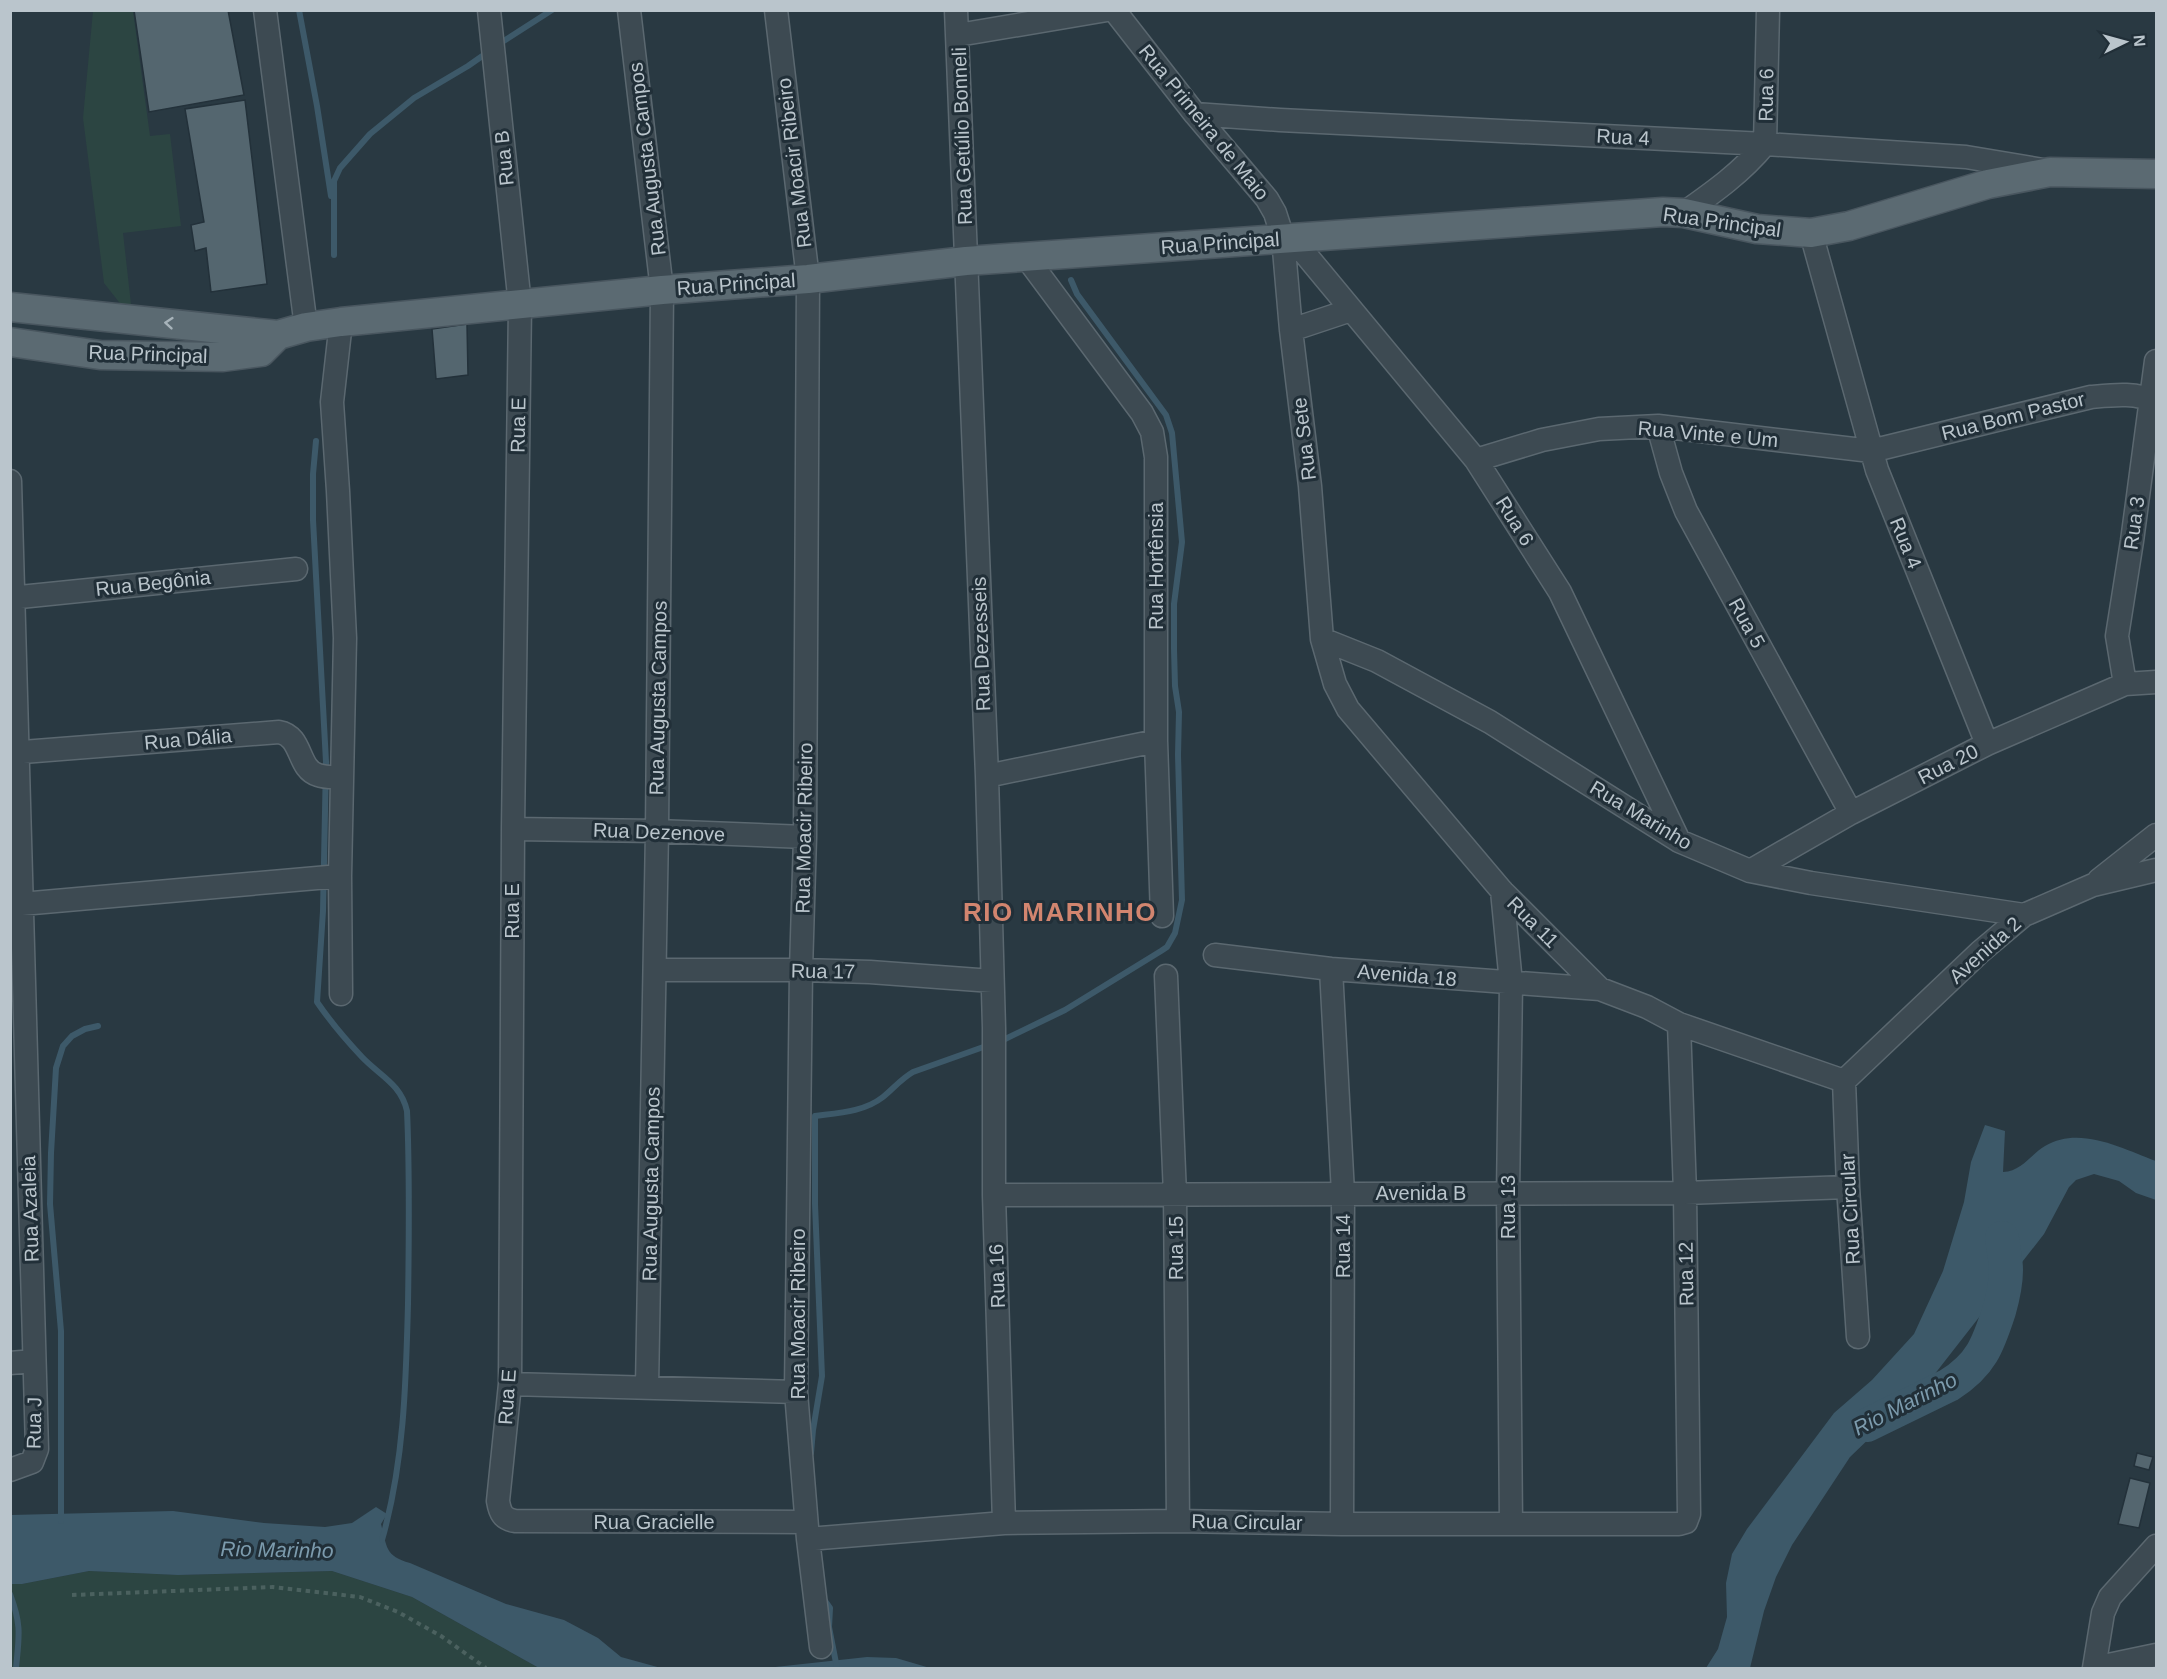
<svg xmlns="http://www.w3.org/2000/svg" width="2167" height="1679" font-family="Helvetica,sans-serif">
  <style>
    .green { fill: #2c4542 }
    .water { fill: #3d5969 }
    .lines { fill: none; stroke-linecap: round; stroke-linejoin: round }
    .stream { stroke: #3d5969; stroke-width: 6 }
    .river { stroke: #3d5969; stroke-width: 34 }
    .building { fill: #54666f; stroke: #23313a; stroke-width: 1.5 }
    .minor-casing { stroke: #5b6870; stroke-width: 25 }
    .major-casing { stroke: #49565f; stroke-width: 31 }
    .path { stroke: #4b615f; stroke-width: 4; stroke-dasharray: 4.5 4.5; stroke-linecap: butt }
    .minor { stroke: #3d4a52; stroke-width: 22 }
    .major { stroke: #5b6a72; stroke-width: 28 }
    .oneway { stroke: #a7b3ba }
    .labels { text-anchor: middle; stroke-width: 6; stroke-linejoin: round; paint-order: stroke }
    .street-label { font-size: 20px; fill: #bac5cc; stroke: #212f38 }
    .water-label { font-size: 21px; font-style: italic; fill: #7c9bad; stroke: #212f38 }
    .district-label { font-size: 26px; font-weight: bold; letter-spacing: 1.5px; fill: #d2856f; stroke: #212f38 }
  </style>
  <rect width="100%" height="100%" fill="#293942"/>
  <!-- green -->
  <path class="green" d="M93,11h40l17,125 20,-2 11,92 -58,7 9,80 -6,-2 -22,-28 -21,-165z
    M89,1571l89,4 154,-4 80,26 127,71h-528l-1,-84h12z"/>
  <!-- water -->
  <path class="water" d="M1985,1125l20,6 -2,41c19,-1 27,-17 42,-26 35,-21 78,3 111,15v39l-20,-7 -17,-12 -25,-7 -18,6 -7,7 -25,47 -110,141 -28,32 -29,24 -27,26 -58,88 -16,32 -12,34 -14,57h-44l12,-19 9,-32 -1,-34 6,-29 15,-25 87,-116 38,-33 42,-46 29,-63 21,-69 7,-40z
    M376,1507l11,7 -6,10c6,23 4,32 29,39l96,41 58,16 34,18 23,19 40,11h-122l-127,-71 -80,-26 -154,4 -89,-4 -67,13h-11v-69l162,-4 91,12 61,4 27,-4z
    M867,1657l29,1 34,10h-164z"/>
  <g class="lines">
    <!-- stream -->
    <path class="stream" d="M299,10l18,96 14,90
      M499,44l53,-34
      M334,255v-74l6,-13 30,-34 44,-36 54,-32 20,-14
      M316,441l-3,33v46l13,242 -3,149 -6,91c13,19 29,38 45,55 18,19 39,27 45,54 3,65 2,128 1,193 -2,79 -4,159 -26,236
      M999,1042l66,-32 96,-59 6,-4 8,-14 7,-33 -4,-145 1,-43 -4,-26 -1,-37v-45l8,-62 -10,-109 -6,-18 -89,-121 -6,-14
      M811,1453l2,-23 9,-54 -7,-172v-88c23,-3 49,-4 68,-19 11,-9 18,-18 30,-25l76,-27
      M61,1521v-190l-11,-127 1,-51 5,-85 7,-22 9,-10 13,-7 13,-3
      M10,1594c12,32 9,42 6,74
      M823,1598l7,10 -1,19 8,41"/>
    <!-- river -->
    <path class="river" d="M1867,1425l82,-40c32,-20 39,-40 50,-74 4,-14 7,-27 7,-41 0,-11 -3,-22 -4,-32"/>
  </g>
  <!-- building -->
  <path class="building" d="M134,10h94l16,85 -95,17z
    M245,100l22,184 -56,8 -5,-44 -11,3 -4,-26 13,-3 -19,-113z
    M467,324l1,51 -32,4 -4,-50z
    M2137,1453l16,4 -4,13 -15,-4z
    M2130,1478l20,5 -11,45 -21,-4z"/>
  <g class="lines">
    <defs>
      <path id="minor" d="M265,10l41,317
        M489,10l31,295 -7,524 -3,555 -12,117c2,12 5,18 17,20l291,1
        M629,10l33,280 -5,541 -10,556
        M776,10l32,269 -3,558 -4,133 -5,422 12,147 13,108
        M956,10l31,766 7,252v167l10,328
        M1114,10l81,104 72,85 8,14 8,25 8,92 19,156 12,153 13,45 13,25 154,182 98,98 47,18 32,17 165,57
        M958,35l149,-25
        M1195,114l85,6 485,24 201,13 77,13
        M1684,213c30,-21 58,-41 81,-69l3,-134
        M1811,233l66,237 110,274
        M1292,238l184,222 84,132 119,249
        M1026,257l116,156 10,19 4,25v284l6,175
        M1291,330l60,-20
        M1658,426l13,47 15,38 165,302
        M1476,460l66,-20 57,-11 59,-3 213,25 220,-54c22,-2 45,-5 65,5
        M10,481l27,968 -5,13 -22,8
        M10,598l286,-29
        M1322,639l55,22 113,61 189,119 71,30 61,12 213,32
        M2125,684l-8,-48 15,-95 24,-180
        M10,753l269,-21c24,4 18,37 39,43 8,3 17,2 24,2
        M987,776l169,-35
        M513,829l144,2 148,6
        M1750,871l101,-58 136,-69 138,-60 31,-2
        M340,876l1,118
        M2099,880l57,-45
        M1502,891l9,92 -3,211 3,330
        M10,905l330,-29 5,-238 -7,-147 -6,-89 9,-80
        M1215,955l116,14 269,20
        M1331,969l12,224 -1,331
        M655,970h146l69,2 122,9
        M1166,976l9,219 3,326
        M1844,1081l136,-129 44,-37 69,-30 63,-15
        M1844,1081l4,106 10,150
        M994,1195l691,-2 163,-6
        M10,1363l24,-2
        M510,1384l286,8
        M808,1539l196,-16 174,-2 164,3h337l7,-2 3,-8 -4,-321 -6,-169
        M2094,1668l9,-55 7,-16 46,-51
        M2094,1668l62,-13"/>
      <path id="major" d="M10,307l268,28 28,-8 35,-5 321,-32 146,-11 158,-18 697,-49 21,1 73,16 54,4 38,-7 139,-42 62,-12 106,2
        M10,342l90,13 123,2 38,-5 17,-17"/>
    </defs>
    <!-- minor casing -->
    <use href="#minor" class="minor-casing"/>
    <!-- major casing -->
    <use href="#major" class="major-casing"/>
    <!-- path -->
    <path class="path" d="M72,1595l201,-8 87,10 38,15 43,24 45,32"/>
    <!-- minor -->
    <use href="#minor" class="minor"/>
    <!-- major -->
    <use href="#major" class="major"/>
  </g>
  <!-- one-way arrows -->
  <defs><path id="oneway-chevron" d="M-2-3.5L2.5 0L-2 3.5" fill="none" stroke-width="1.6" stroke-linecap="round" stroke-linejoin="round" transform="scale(1.5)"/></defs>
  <use class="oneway" href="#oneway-chevron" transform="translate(169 323) rotate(-175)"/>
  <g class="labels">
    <!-- street labels -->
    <g class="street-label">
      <text transform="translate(1766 95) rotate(-89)" y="7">Rua 6</text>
      <text transform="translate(1204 122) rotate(51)" y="7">Rua Primeira de Maio</text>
      <text transform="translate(962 136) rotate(-92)" y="7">Rua Getúlio Bonneli</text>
      <text transform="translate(1623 137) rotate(3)" y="7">Rua 4</text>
      <text transform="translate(504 158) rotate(-96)" y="7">Rua B</text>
      <text transform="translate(647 159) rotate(-97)" y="7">Rua Augusta Campos</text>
      <text transform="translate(794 163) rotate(-97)" y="7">Rua Moacir Ribeiro</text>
      <text transform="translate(1722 222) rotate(8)" y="7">Rua Principal</text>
      <text transform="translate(1220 243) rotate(-4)" y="7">Rua Principal</text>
      <text transform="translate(736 284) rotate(-4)" y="7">Rua Principal</text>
      <text transform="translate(148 354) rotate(2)" y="7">Rua Principal</text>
      <text transform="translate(2013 416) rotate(-14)" y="7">Rua Bom Pastor</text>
      <text transform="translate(518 425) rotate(-89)" y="7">Rua E</text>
      <text transform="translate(1708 434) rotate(5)" y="7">Rua Vinte e Um</text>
      <text transform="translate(1304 439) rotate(-97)" y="7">Rua Sete</text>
      <text transform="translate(1515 521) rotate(58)" y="7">Rua 6</text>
      <text transform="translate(2134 523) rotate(-82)" y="7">Rua 3</text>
      <text transform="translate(1906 543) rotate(68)" y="7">Rua 4</text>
      <text transform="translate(1156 566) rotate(-90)" y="7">Rua Hortênsia</text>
      <text transform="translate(153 583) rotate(-6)" y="7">Rua Begônia</text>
      <text transform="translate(1747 623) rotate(61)" y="7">Rua 5</text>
      <text transform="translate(981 644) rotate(-92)" y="7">Rua Dezesseis</text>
      <text transform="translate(658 698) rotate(-89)" y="7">Rua Augusta Campos</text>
      <text transform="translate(188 739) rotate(-5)" y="7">Rua Dália</text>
      <text transform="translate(1948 764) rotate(-27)" y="7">Rua 20</text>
      <text transform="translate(1641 815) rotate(31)" y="7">Rua Marinho</text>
      <text transform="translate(804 828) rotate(-89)" y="7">Rua Moacir Ribeiro</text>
      <text transform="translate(659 832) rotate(2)" y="7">Rua Dezenove</text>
      <text transform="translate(512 911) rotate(-90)" y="7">Rua E</text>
      <text transform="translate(1533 922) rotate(45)" y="7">Rua 11</text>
      <text transform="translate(1985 950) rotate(-42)" y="7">Avenida 2</text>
      <text transform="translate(823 971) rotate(1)" y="7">Rua 17</text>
      <text transform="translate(1407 975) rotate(5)" y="7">Avenida 18</text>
      <text transform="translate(651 1184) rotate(-89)" y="7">Rua Augusta Campos</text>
      <text x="1421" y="1200">Avenida B</text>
      <text transform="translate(1508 1207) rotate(-90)" y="7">Rua 13</text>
      <text transform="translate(30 1209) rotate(-92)" y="7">Rua Azaleia</text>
      <text transform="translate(1850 1209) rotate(-93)" y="7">Rua Circular</text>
      <text transform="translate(1343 1246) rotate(-90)" y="7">Rua 14</text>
      <text transform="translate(1176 1248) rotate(-90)" y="7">Rua 15</text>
      <text transform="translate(1686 1274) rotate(-91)" y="7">Rua 12</text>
      <text transform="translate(997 1276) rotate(-92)" y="7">Rua 16</text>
      <text transform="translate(798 1314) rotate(-90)" y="7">Rua Moacir Ribeiro</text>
      <text transform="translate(507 1397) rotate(-86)" y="7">Rua E</text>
      <text transform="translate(34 1423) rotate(-89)" y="7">Rua J</text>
      <text x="654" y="1529">Rua Gracielle</text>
      <text transform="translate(1247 1522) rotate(1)" y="7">Rua Circular</text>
    </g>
    <!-- water labels -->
    <g class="water-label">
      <text transform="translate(1905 1404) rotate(-27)" y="7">Rio Marinho</text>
      <text transform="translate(277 1550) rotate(1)" y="7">Rio Marinho</text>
    </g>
    <!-- district labels -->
    <g class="district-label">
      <text x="1060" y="921">RIO MARINHO</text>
    </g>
  </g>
  <!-- border -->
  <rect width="2167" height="1679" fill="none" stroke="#bac5cc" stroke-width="24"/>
  <!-- north arrow -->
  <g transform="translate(2125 42) rotate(85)" stroke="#212f38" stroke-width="4.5" paint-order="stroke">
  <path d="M0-4.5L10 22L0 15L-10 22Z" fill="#bac5cc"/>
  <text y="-9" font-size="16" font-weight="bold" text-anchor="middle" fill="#bac5cc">N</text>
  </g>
</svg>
